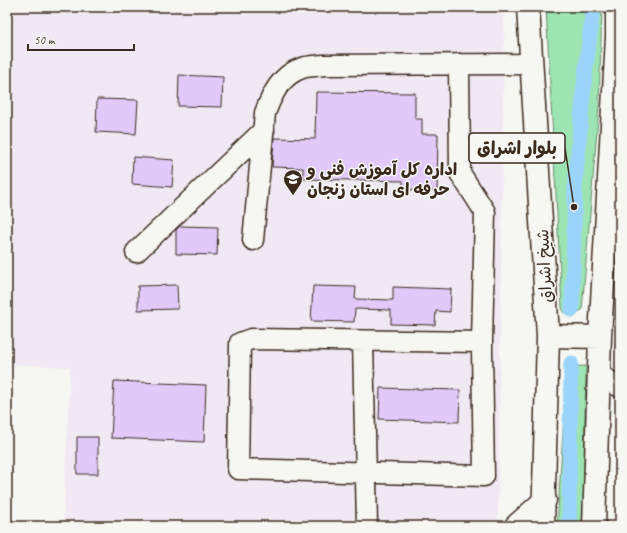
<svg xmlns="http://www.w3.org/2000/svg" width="627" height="533" font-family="Caveat,'Playpen Sans Arabic',sans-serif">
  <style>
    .built { fill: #f0e9f4 }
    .green { fill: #9ce5b3; stroke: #6c8868 }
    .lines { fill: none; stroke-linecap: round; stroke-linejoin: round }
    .canal { stroke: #9bd4fb; stroke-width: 15 }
    .building { fill: #e1cafa; stroke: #3b2a1e }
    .minor-casing { stroke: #3b2a1e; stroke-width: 23 }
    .major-casing { stroke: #3b2a1e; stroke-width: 25 }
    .minor { stroke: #f6f6f2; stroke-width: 20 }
    .major { stroke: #f6f6f2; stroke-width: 22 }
    .labels { text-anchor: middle; stroke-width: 3; stroke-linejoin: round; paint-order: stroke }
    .poi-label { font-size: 17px; font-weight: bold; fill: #3b2a1e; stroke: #f6f6f2; text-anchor: start }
    .street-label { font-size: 17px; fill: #3b2a1e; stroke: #f6f6f2 }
    .leader { fill: none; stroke: #3b2a1e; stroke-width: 1.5 }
    .callout-dot { fill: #3b2a1e; stroke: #f6f6f2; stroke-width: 1.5 }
    .callout { fill: #f6f6f2; stroke: #3b2a1e; stroke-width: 1.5 }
    .callout-label { font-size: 18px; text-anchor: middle; font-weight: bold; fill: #3b2a1e }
  </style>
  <rect width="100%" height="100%" fill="#f6f6f2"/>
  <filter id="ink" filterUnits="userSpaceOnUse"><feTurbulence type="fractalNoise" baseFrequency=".025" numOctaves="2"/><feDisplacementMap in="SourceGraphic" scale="8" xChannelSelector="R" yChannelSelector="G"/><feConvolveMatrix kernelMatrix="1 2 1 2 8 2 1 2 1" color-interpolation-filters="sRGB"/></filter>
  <g filter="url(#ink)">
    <!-- built -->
    <path class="built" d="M7,7h495l2,19 -6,494 -16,6h-419l7,-159 -63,-3z"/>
    <!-- green -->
    <path class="green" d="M546,7h56l-3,99 -17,204 -6,3h-12l-2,-5z
      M586,366l-3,160h-26l10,-159z
      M620,441v85h-3z"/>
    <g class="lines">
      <!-- canal -->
      <path class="canal" d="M572,310l3,-124 9,-101 9,-78
        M569,526l2,-163"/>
    </g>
    <!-- building -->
    <path class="building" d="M179,75l44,2 -1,30 -44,-1z
      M316,92l99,1v26h7v15h16l-1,57 -34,-1v-9l-100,-2v-11l-31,-1 2,-29 41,1z
      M97,99l41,1 -2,34 -40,-2z
      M133,157l41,3 -2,27 -40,-3z
      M180,226l38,1 -1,28 -41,-1v-24z
      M177,285l1,24 -40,1v-24z
      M313,286l43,1 -1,12 38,1v-13l58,2 -1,23 -14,-1 -1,14 -44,-1v-14l-36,-1 -1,13 -43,-1z
      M114,381l92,4 -2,57 -93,-4z
      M380,388l80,2 -1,32 -80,-3z
      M77,437h21v37h-21z"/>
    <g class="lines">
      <defs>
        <path id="minor" d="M459,64l1,109 25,39 -3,130v8l2,126 -246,-7 2,-126 11,-4 231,3
          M253,240l12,-127c7,-19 16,-38 37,-45 7,-2 15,-2 22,-3l208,-1
          M136,252l128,-122
          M363,341l4,185
          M599,375l21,12"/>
        <path id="major" d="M528,7l20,329 -5,190
          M548,336l52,1
          M516,526l29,-26
          M594,526l6,-189 17,-300v-30"/>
      </defs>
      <!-- minor casing -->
      <use href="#minor" class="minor-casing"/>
      <!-- major casing -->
      <use href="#major" class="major-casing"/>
      <!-- minor -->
      <use href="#minor" class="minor"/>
      <!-- major -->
      <use href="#major" class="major"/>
    </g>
  </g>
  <!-- icons -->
  <defs>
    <symbol id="university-pin" viewBox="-11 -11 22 30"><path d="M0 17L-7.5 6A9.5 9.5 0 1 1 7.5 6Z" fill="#3b2a1e" stroke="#f6f6f2"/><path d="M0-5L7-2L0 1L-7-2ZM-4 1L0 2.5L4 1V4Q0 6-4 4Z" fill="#fff"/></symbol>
  </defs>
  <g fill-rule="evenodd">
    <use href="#university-pin" x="282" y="168" width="22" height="30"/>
  </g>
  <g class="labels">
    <!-- poi labels -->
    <g class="poi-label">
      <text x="307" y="175">اداره کل آموزش فنی و<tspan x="307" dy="20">حرفه ای استان زنجان</tspan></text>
    </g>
    <!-- street labels -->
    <g class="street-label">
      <text transform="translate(544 266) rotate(-93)" y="6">شیخ اشراق</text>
    </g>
  </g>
  <!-- callouts -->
  <path class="leader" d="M574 207L565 148"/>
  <circle class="callout-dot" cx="574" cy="207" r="4"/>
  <rect class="callout" x="469" y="133" width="96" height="30" rx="4"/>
  <g class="callout-label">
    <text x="517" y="154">بلوار اشراق</text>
  </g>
  <!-- margin -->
  <rect width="627" height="533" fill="none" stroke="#f6f6f2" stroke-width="24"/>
  <rect x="12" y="12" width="603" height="509" fill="none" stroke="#3b2a1e" stroke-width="1.5" filter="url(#ink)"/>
  <!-- scale -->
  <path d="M28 44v6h106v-6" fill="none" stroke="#3b2a1e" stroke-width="2"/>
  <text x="34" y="44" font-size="12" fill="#3b2a1e" stroke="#f6f6f2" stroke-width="3" paint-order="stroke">50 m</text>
</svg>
